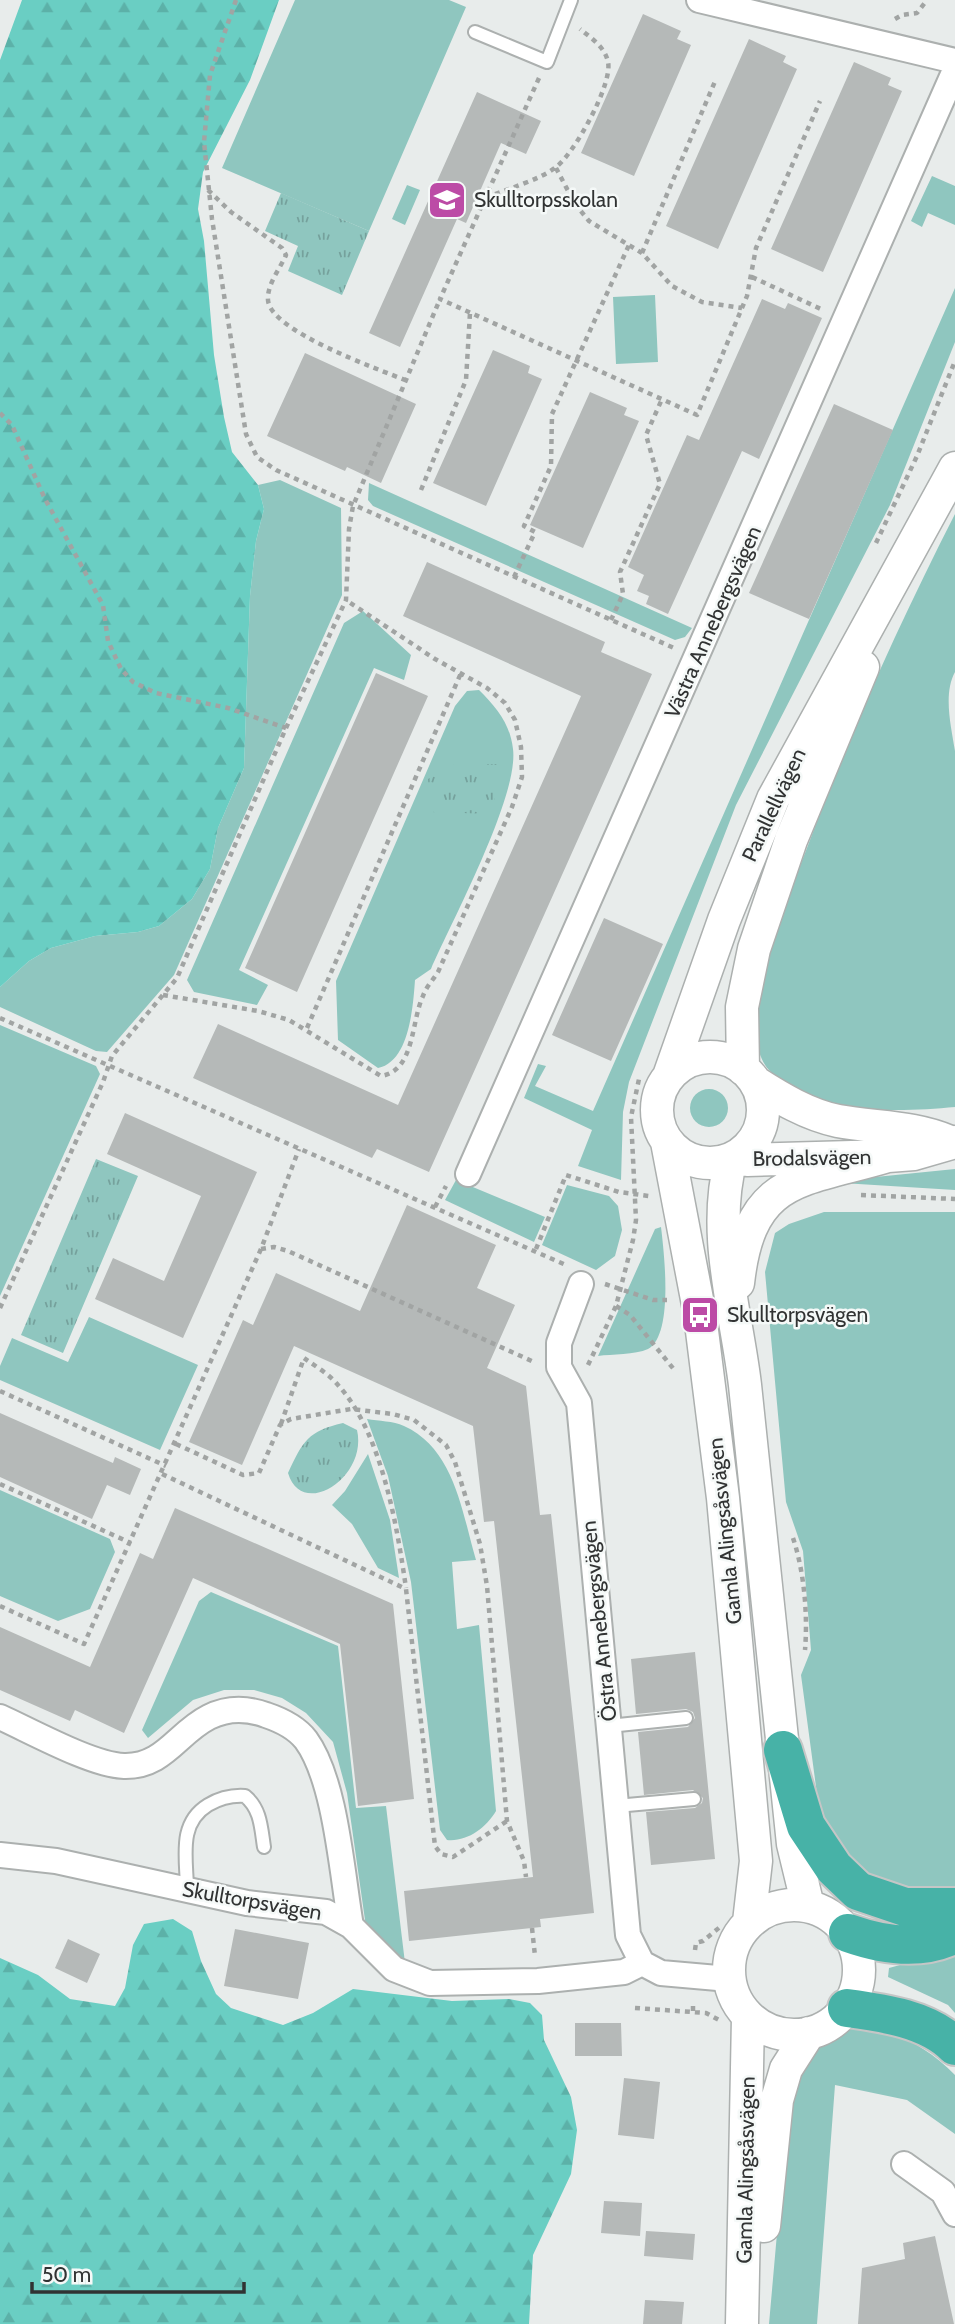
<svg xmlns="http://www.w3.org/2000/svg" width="955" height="2324" font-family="Cabin,sans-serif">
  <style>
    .green { fill: #8fc6bf }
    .forest { fill: url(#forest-firs) }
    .park { fill: url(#park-tufts) }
    .building { fill: #b5b9b8 }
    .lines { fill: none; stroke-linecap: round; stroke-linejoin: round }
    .service-casing { stroke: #acb0af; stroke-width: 16 }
    .minor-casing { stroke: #acb0af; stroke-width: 28 }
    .tertiary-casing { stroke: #acb0af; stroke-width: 35 }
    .motorway-casing { stroke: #c5c6c6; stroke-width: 42 }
    .path { stroke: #a1a4a3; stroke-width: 4.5; stroke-dasharray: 5 5; stroke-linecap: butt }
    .service { stroke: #fff; stroke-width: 12 }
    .minor { stroke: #fff; stroke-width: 24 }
    .tertiary { stroke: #fff; stroke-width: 32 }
    .motorway { stroke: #47b2a7; stroke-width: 38 }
    .labels { text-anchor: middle; stroke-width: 5; stroke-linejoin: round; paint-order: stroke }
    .poi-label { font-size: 21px; fill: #313333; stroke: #f5f9f8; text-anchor: start }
    .street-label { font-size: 21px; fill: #313333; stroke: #f5f9f8 }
  </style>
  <defs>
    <pattern id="forest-firs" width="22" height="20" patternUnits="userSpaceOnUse" patternTransform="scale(1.75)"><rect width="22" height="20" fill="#6acec3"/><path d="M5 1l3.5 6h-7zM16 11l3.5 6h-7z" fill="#5cb1a8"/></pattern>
    <pattern id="park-tufts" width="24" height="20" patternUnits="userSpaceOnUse" patternTransform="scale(1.75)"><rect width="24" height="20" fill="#8fc6bf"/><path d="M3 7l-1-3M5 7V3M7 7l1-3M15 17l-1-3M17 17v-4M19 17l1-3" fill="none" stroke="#75a19c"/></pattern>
  </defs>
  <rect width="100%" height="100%" fill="#e8eceb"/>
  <!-- green -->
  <path class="green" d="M295,0h154l17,7 -97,224 -147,-63z
    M932,176l23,10v39l-27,-12 -6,14 -11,-6z
    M407,185l13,5 -15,35 -13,-6z
    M955,288v54l-65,163 -154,300 -107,277 -6,30 -2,68 -43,-14 14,-36 -68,-32 14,-34 8,2 -11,20 58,25z
    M655,295l3,67 -42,2 -3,-67z
    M280,480l61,28 1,87 -168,380 -67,77 -11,-1 -96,-44v-20l29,-26 22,-13 44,-12 43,-4 21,-6 33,-27 18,-30 8,-41 26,-60 6,-172 6,-55 8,-32 -6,-24z
    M369,483l323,145 -7,9 -10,3 -302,-134 -5,-6z
    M955,514v158c-12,22 -4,54 0,79v356c-57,5 -143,10 -186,-37 -16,-17 -14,-49 -10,-71 8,-51 29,-103 48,-151 42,-114 93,-226 148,-334z
    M363,611l48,44 -7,25 -30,-12 -135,302 29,15 -11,20 -63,-13 -7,-12 157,-357z
    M479,690c17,17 31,33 34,59 6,47 -61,172 -82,220l-16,11c-2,28 -6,82 -37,88l-40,-28 -2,-59 119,-275 12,-15z
    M0,1025l96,41 4,8 -100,222z
    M690 1108a19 19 0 1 1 38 0a19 19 0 1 1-38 0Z
    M955,1169v21l-129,-8z
    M456,1180l89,37 -11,25 -89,-42z
    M567,1185l42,11 9,10 4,24 -7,26 -19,14 -54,-25z
    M824,1212h131v682l-26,4 -70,-24 -38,-50 -20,-149 10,-25 -8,-99 -17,-49 -21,-230 10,-39 14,-9z
    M661,1227c3,25 13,108 -13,122 -13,6 -36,5 -50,7l57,-127z
    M89,1317l109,48 -38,85 -160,-70v-14l12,-28 56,24z
    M367,1419c12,2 26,2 37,7 51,23 58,87 72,134l-24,2 5,67 22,-4 17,186c-10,17 -29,31 -49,29l-7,-10 -29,-248 -23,-106z
    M368,1454l22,66 9,58 -21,-10 -26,-44 -20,-19 13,-14z
    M0,1490l110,49 5,13 -25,57 -32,12 -58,-25z
    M211,1592l127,54 18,162 30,-2 19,157 -39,-36 -19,-134 -14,-51 -27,-29 -24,-15 -28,-8h-30l-31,10 -45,38 -6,-8 57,-129z
    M955,1950v63l-7,-8 -60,-28 1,-9z
    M861,2025c37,7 68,23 94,50v59l-48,-34 -72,-15 -18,239h-48l19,-215c11,-50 25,-66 73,-84z"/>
  <!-- forest -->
  <path class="forest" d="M22,0h257l-29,80 -47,92 -5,37 6,32 10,114 10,62 8,35 26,33 6,24 -8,32 -6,55 -6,172 -26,60 -8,41 -18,30 -33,27 -21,6 -43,4 -44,12 -22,13 -29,26v-927z
    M173,1919l19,12 9,30 15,33 15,14 52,17 30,-12 40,-24 99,12 57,-2 21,4 12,12 2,25 27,57 6,33 -6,44 -38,81 -4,69h-529v-366l38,17 32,24 45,7 10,-18 8,-43 11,-21z"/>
  <!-- park -->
  <path class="park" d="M281,193l88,38 -27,64 -54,-24 10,-25 -33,-15z
    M498,764l-5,50 -62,-2 -3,-33 24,-14z
    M96,1159l42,17 -75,177 -42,-18z
    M343,1423l14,7c11,47 -55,90 -69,43 15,-32 20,-42 55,-50z"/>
  <!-- building -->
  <path class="building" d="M643,14l38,17 -4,8 14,6 -57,131 -53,-23z
    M749,39l37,17 -3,6 14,7 -79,180 -52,-23z
    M854,62l37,16 -3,7 14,6 -79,181 -52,-23z
    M477,92l64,29 -15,33 -25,-11 -35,80 -9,-4 -57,128 -31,-14z
    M762,299l23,10 3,-6 34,15 -63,141 -17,-8 -74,163 -22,-10 3,-8 -12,-5 7,-16 -16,-8 59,-132 12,5z
    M493,350l37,16 -2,7 14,6 -56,127 -53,-23z
    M305,353l111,51 -35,79 -34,-16 -2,4 -78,-35z
    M590,392l37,16 -3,7 15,6 -56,127 -53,-23z
    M834,404l59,26 -84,189 -60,-26z
    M427,562l178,80 -4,10 51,22 -223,498 -52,-23 -5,9 -179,-80 25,-54 180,81 183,-409 -178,-80z
    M376,673l52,23 -131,296 -52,-24z
    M604,918l59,26 -52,117 -59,-26z
    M125,1113l132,59 -74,166 -88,-39 18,-41 51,23 37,-85 -94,-42z
    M407,1205l89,40 -19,43 38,17 -28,63 39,18 14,129 11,-1 43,399 -54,6 1,8 -132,14 -5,-50 129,-14 -39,-356 -10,1 -11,-96 -179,-80 -52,119 -53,-23 54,-122 10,5 23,-52 84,38z
    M0,1413l113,50 2,-6 26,12 -11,26 -23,-10 -15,34 -92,-42z
    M175,1508l218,96 21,195 -56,7 -18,-162 -147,-66 -69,155 -49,-23 -5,11 -70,-31v-63l90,40 50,-114 13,6z
    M695,1652l20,207 -64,6 -5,-53 49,-4 7,-5 1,-5 -10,-8 -49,5 -6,-63 50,-5 7,-9 -2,-6 -7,-3 -50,5 -5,-55z
    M235,1929l74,14 -11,56 -74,-13z
    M68,1939l32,15 -13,29 -32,-15z
    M575,2023h46l1,33h-47z
    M624,2078l36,4 -6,57 -36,-4z
    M604,2201l38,2 -2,33 -39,-3z
    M646,2231l49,3 -2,26 -49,-4z
    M935,2236l19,88h-96l4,-56 43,-9 -2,-16z
    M645,2300l39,2 -2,22h-39z"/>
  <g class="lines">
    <defs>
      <path id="service" d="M475,32l72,30 24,-62
        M609,1726l77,-8
        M616,1806l78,-7
        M187,1891c0,-32 -10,-67 21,-86 12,-7 23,-10 37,-9 16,13 16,32 19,51"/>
      <path id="minor" d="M699,0l256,61
        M468,1174l487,-1104
        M581,1284l-22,59v24l20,36 49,532 14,28
        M0,1717c31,14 92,48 124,49 40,1 53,-33 85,-49 18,-9 38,-9 57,-2 15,5 30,12 40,25 30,41 36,135 45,186
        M0,1855l56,6 191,42 79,9 25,14 43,43 36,14 108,-2 86,-9 18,-9 19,10 68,6
        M904,2164l39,28 12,22"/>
      <path id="tertiary" d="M657 1110a53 53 0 1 1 106 0a53 53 0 1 1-106 0Z
        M743,1069l-1,-62 12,-58 37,-109 72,-173
        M669,1076l55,-156 49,-121 182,-331
        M755,1082c25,16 53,33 83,39 38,7 76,5 112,21
        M667,1142l33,173 23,183 33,363 -7,61
        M735,1157l12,3 141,-4 26,-2 41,-12
        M731,1159c-20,75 5,151 14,226 16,153 32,306 48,459l15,62
        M738,1283c12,-108 63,-101 150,-127
        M729 1970a65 65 0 1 1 130 0a65 65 0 1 1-130 0Z
        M764,2226l13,-126 9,-31 23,-36
        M742,2324l6,-307"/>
      <path id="motorway" d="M783,1750l23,76 28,42 24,23 47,16h50
        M848,1933c34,12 73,19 107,1
        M847,2008c37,5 81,11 108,38"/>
    </defs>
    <!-- service casing -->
    <use href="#service" class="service-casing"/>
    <!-- minor casing -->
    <use href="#minor" class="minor-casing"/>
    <!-- tertiary casing -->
    <use href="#tertiary" class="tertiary-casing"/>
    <!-- motorway casing -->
    <use href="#motorway" class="motorway-casing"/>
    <!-- path -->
    <path class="path" d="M236,0l-26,75 -6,67 8,77 34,215 11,23 19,13 398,178
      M895,19l7,-4 15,-2 10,-13
      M539,78l-99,221 257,116 50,-119 9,-48 64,-147
      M556,168l19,36 14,17 53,32 30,33 30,16 40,6
      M208,190l23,22 51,36 4,7c-6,14 -19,29 -18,45 2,31 110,69 137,80
      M486,198c20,-9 54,-18 70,-31 18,-13 57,-83 52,-105 -3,-15 -17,-24 -28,-33
      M642,253l74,-174
      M752,277l71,33
      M0,413l12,12 33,74 58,106 5,36 13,28 12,13 23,11 72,15 58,20
      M421,490l45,-110 4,-67
      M876,543l41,-87 38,-95
      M514,577l21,-45 -11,-6 27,-60 1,-52 77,-169
      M611,620l12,-26 -3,-22 40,-88 -14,-49 16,-36
      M163,995l95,16 31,9 92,56c34,-5 30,-55 42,-80 3,-9 10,-16 15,-24l74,-165 10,-30 -1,-30 -6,-27 -10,-17 -18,-15 -52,-29 -89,-59
      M0,1018l566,247
      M307,1028l154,-355
      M861,1195l94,4
      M435,1207l11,-21
      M261,1249l13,-2 14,4 246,111
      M536,1249l30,-74 53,17 30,4
      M605,1284l48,16h14
      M616,1306l14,9 46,57
      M0,1308l103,-226 9,-26 65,-78 109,-250 60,-128 3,-71 4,-23 87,-207
      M588,1365l28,-59 17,-66 3,-20 -5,-103 8,-38
      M0,1391l166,75
      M281,1424l23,-66c11,8 25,16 34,27 44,48 59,141 68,203
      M176,1444l67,31 16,-2 21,-48 11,-6 60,-10 42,5 21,6 32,25 9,17 25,82 7,42 20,235 17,40 2,16
      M162,1474l244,115 29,257 6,8 12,3 54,-36
      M0,1484l131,59
      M793,1538c11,33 15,76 12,112
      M0,1606l84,38 177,-395 38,-100
      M532,1928l3,28
      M695,1950l1,-7 7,-2 17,-14
      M635,2008l71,5 13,7
      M693,2011v-10"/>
    <!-- service -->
    <use href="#service" class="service"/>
    <!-- minor -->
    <use href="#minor" class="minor"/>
    <!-- tertiary -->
    <use href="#tertiary" class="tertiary"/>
    <!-- motorway -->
    <use href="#motorway" class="motorway"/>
  </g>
  <!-- icons -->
  <defs>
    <symbol id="school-square" viewBox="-11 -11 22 22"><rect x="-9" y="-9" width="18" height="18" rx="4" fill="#bc4ba6" stroke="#f5f9f8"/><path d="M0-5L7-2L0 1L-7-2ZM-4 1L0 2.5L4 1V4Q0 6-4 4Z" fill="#fff"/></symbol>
    <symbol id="bus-square" viewBox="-11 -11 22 22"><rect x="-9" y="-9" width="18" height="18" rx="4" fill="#bc4ba6" stroke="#f5f9f8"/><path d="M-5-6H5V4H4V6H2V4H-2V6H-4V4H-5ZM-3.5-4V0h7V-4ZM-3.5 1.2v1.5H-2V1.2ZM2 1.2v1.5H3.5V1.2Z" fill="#fff"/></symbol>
  </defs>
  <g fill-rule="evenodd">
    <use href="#school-square" x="425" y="178" width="44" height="44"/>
    <use href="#bus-square" x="678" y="1293" width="44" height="44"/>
  </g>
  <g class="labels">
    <!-- poi labels -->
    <g class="poi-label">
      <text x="474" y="207">Skulltorpsskolan</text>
      <text x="727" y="1322">Skulltorpsvägen</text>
    </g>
    <!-- street labels -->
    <g class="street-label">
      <text transform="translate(713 622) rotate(-66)" y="7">Västra Annebergsvägen</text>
      <text transform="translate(774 805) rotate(-65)" y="7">Parallellvägen</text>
      <text transform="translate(812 1158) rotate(-1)" y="7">Brodalsvägen</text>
      <text transform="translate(725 1531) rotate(-96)" y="7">Gamla Alingsåsvägen</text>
      <text transform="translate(599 1621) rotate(-96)" y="7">Östra Annebergsvägen</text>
      <text transform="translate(252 1901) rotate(10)" y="7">Skulltorpsvägen</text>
      <text transform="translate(746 2170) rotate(-89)" y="7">Gamla Alingsåsvägen</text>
    </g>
  </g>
  <!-- scale -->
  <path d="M32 2282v10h212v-10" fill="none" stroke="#313333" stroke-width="3.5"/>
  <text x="42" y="2282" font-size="21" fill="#313333" stroke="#f5f9f8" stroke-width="5" paint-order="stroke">50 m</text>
</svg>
